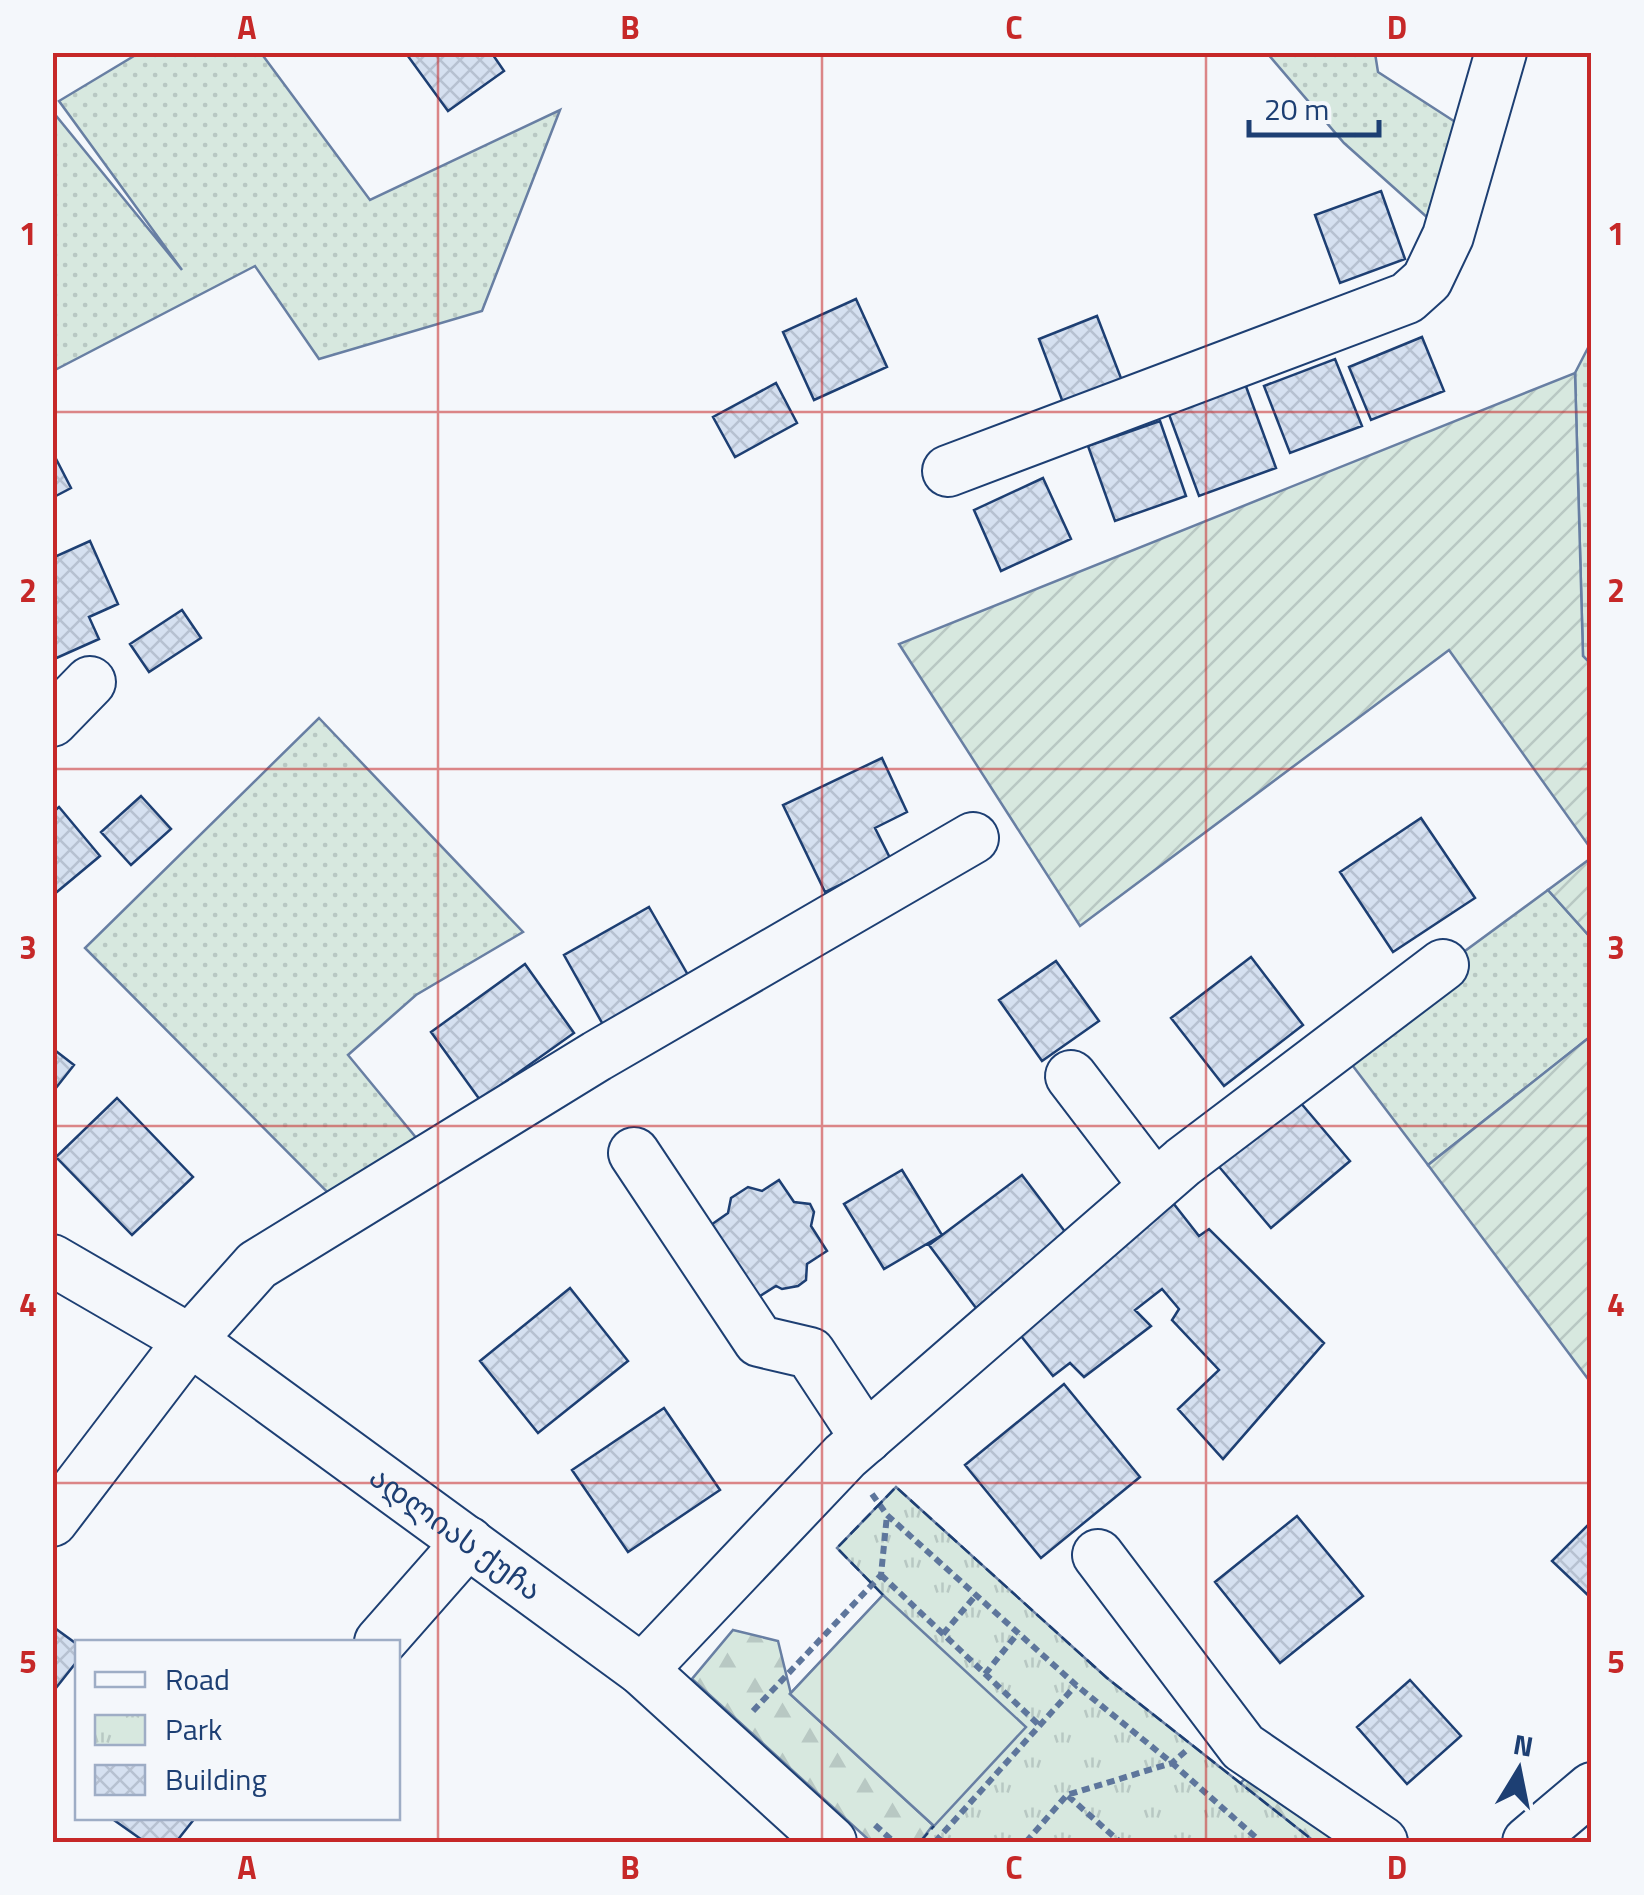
<svg xmlns="http://www.w3.org/2000/svg" width="1644" height="1895" font-family="'Titillium Web','Noto Sans Georgian',sans-serif">
  <style>
    .grass { fill: url(#grass-dots); stroke: #687fa3; stroke-width: 2.5 }
    .forest { fill: url(#forest-firs); stroke: #687fa3; stroke-width: 2.5 }
    .park { fill: url(#park-tufts); stroke: #687fa3; stroke-width: 2.5 }
    .garden { fill: url(#garden-furrows); stroke: #687fa3; stroke-width: 2.5 }
    .pitch { fill: #d7e8df; stroke: #687fa3; stroke-width: 2.5 }
    .building { fill: url(#building-cross-hatch); stroke: #1d3f73; stroke-width: 2.5 }
    .lines { fill: none; stroke-linecap: round; stroke-linejoin: round }
    .minor-casing { stroke: #1d3f73; stroke-width: 54 }
    .path { stroke: #5e769c; stroke-width: 6; stroke-dasharray: 8 5; stroke-linecap: butt }
    .minor { stroke: #f4f7fb; stroke-width: 50 }
    .fence { stroke: #1d3f73; stroke-width: 2.5; stroke-dasharray: 12 5; stroke-linecap: butt }
    .grid { fill: none; stroke: #c62828; stroke-width: 2.5; stroke-opacity: 0.55 }
    .labels { text-anchor: middle; stroke-width: 8; stroke-linejoin: round; paint-order: stroke }
    .street-label { font-size: 30px; fill: #1d3f73; stroke: #f4f7fb }
    .neatline { fill: none; stroke: #c62828; stroke-width: 4 }
    .grid-label { font-size: 32px; text-anchor: middle; font-weight: bold; fill: #c62828 }
  </style>
  <defs>
    <pattern id="grass-dots" width="8" height="8" patternUnits="userSpaceOnUse" patternTransform="scale(2.5)"><rect width="8" height="8" fill="#d7e8df"/><path d="M2 2h.1M6 6h.1" fill="none" stroke="#b8c8c3" stroke-width="1.8" stroke-linecap="round"/></pattern>
    <pattern id="forest-firs" width="22" height="20" patternUnits="userSpaceOnUse" patternTransform="scale(2.5)"><rect width="22" height="20" fill="#d7e8df"/><path d="M5 1l3.5 6h-7zM16 11l3.5 6h-7z" fill="#b8c8c3"/></pattern>
    <pattern id="park-tufts" width="24" height="20" patternUnits="userSpaceOnUse" patternTransform="scale(2.5)"><rect width="24" height="20" fill="#d7e8df"/><path d="M3 7l-1-3M5 7V3M7 7l1-3M15 17l-1-3M17 17v-4M19 17l1-3" fill="none" stroke="#b8c8c3"/></pattern>
    <pattern id="garden-furrows" width="10" height="10" patternUnits="userSpaceOnUse" patternTransform="scale(2.5)"><rect width="10" height="10" fill="#d7e8df"/><path d="M-1 1l2-2M0 10L10 0M9 11l2-2" fill="none" stroke="#b8c8c3"/></pattern>
    <pattern id="building-cross-hatch" width="8" height="8" patternUnits="userSpaceOnUse" patternTransform="scale(2.5)"><rect width="8" height="8" fill="#d5e0f0"/><path d="M0 0l8 8M0 8l8-8" fill="none" stroke="#b6c1d1"/></pattern>
  </defs>
  <rect width="100%" height="100%" fill="#f4f7fb"/>
  <!-- grass -->
  <path class="grass" d="M139,53h122l109,147 190,-90 -78,201 -163,48 -64,-93 -202,105v-259l129,158 -123,-169z
    M1267,53h108l3,19 99,64 -29,100 -104,-93z
    M1591,342v323l-8,-9 -8,-283z
    M319,718l204,214 -107,63 -68,60 84,102 -86,54 -261,-263z
    M1548,890l43,48v98l-163,129 -91,-120z"/>
  <!-- forest -->
  <path class="forest" d="M733,1630l45,11 13,53 432,106 35,-34 98,76h-485l-179,-163z"/>
  <!-- park -->
  <path class="park" d="M896,1487l211,191 208,164h-395l13,-17 -143,-131 93,-99 -46,-47z"/>
  <!-- garden -->
  <path class="garden" d="M1575,373l8,283 9,9 -1,184 -142,-199 -369,276 -181,-282z
    M1591,858v80l-43,-48z
    M1591,1036v347l-163,-218z"/>
  <!-- pitch -->
  <path class="pitch" d="M883,1595l143,132 -92,99 -144,-132z"/>
  <!-- building -->
  <path class="building" d="M405,52h86l13,19 -56,40z
    M1381,191l24,68 -65,24 -25,-68z
    M856,299l31,68 -73,33 -31,-68z
    M1097,316l27,70 -59,22 -26,-69z
    M1422,337l22,54 -73,29 -22,-53z
    M1335,359l27,67 -72,27 -26,-67z
    M1244,381l32,87 -77,28 -32,-87z
    M776,383l21,40 -62,34 -22,-40z
    M1160,421l26,75 -71,25 -27,-75z
    M52,451l19,37 -19,10z
    M1043,478l28,61 -70,32 -27,-61z
    M90,541l28,63 -29,13 10,22 -47,21v-102z
    M182,610l19,28 -52,34 -19,-28z
    M882,758l25,54 -32,16 16,32 -66,32 -42,-87z
    M141,796l30,33 -40,36 -30,-33z
    M59,807l41,49 -48,40v-83z
    M1421,818l54,80 -82,54 -53,-80z
    M649,907l43,75 -86,48 -42,-75z
    M1251,957l52,68 -79,61 -53,-68z
    M1056,961l43,60 -57,40 -43,-61z
    M525,964l49,69 -94,67 -49,-68z
    M52,1048l22,17 -22,28z
    M1294,1095l56,66 -79,67 -56,-66z
    M117,1098l76,79 -61,58 -76,-78z
    M902,1170l40,65 -58,34 -40,-65z
    M1022,1175l47,62 -93,71 -47,-63z
    M779,1180l15,22 16,2 4,8 -3,14 16,25 -20,13 -1,16 -8,6 -16,3 -6,-3 -19,12 -49,-71 20,-14 3,-15 17,-11 14,4z
    M1170,1199l29,37 10,-7 115,114 -101,116 -45,-50 41,-39 -47,-50 7,-11 -17,-20 -27,21 16,16 -67,51 -14,-14 -17,13 -40,-50z
    M570,1288l58,73 -90,72 -58,-72z
    M1064,1384l76,93 -99,81 -76,-93z
    M664,1408l56,82 -92,62 -56,-82z
    M1297,1516l66,80 -83,67 -65,-81z
    M1592,1521v78l-40,-38z
    M52,1626l26,19v15l-26,33z
    M1410,1680l51,56 -54,48 -50,-57z
    M111,1818h84l-19,24h-31z"/>
  <g class="lines">
    <defs>
      <g id="minor">
        <path d="M948,471l459,-173 20,-18 21,-44 53,-184"/>
        <path d="M52,721l38,-39"/>
        <path d="M1071,1076l84,110"/>
        <path d="M634,1153l125,188 51,12 56,85"/>
        <path id="s1" d="M52,1260l138,80 452,330 189,172"/>
        <path d="M52,1521l138,-181 67,-75 340,-209 376,-218"/>
        <path d="M1098,1555l145,192 139,95"/>
        <path d="M380,1642l88,-100"/>
        <path d="M642,1670l203,-214 338,-294 260,-197"/>
        <path d="M1528,1842l64,-54"/>
      </g>
    </defs>
    <!-- minor casing -->
    <use href="#minor" class="minor-casing"/>
    <!-- path -->
    <path class="path" d="M872,1494l15,21 189,170 96,78 89,79
      M881,1575l158,150
      M943,1634l33,-39
      M985,1674l33,-41
      M753,1711l128,-136 6,-60
      M1068,1796l52,46
      M875,1825l19,17
      M935,1842l141,-157
      M1026,1842l41,-47 105,-32 16,-14"/>
    <!-- minor -->
    <use href="#minor" class="minor"/>
    <!-- fence -->
    <path class="fence" d="M883,1595l-46,-47 59,-61 211,191 208,164
      M920,1842l14,-16"/>
  </g>
  <!-- grid -->
  <path class="grid" d="M438,52v1790M822,52v1790M1206,52v1790M52,412h1540M52,769h1540M52,1126h1540M52,1483h1540"/>
  <g class="labels">
    <!-- street labels -->
    <g class="street-label">
      <text dy="10" stroke="none"><textPath href="#s1" startOffset="488">ადლიას ქუჩა</textPath></text>
    </g>
  </g>
  <!-- border -->
  <rect width="1644" height="1895" fill="none" stroke="#f4f7fb" stroke-width="110"/>
  <!-- legend -->
  <rect x="75" y="1640" width="325" height="180" fill="#f4f7fb" stroke="#9eadc5" stroke-width="2.5"/>
  <rect x="95" y="1672" width="50" height="15" fill="#f4f7fb" stroke="#9eadc5" stroke-width="2.5"/>
  <text x="165" y="1690" font-size="30" fill="#1d3f73">Road</text>
  <rect x="95" y="1715" width="50" height="30" fill="url(#park-tufts)" stroke="#9eadc5" stroke-width="2.5"/>
  <text x="165" y="1740" font-size="30" fill="#1d3f73">Park</text>
  <rect x="95" y="1765" width="50" height="30" fill="url(#building-cross-hatch)" stroke="#9eadc5" stroke-width="2.5"/>
  <text x="165" y="1790" font-size="30" fill="#1d3f73">Building</text>
  <!-- north arrow -->
  <g transform="translate(1519 1770) rotate(10)" stroke="#f4f7fb" stroke-width="8" paint-order="stroke">
  <path d="M0-8L18 38L0 25L-18 38Z" fill="#1d3f73"/>
  <text y="-15" font-size="28" font-weight="bold" text-anchor="middle" fill="#1d3f73">N</text>
  </g>
  <!-- scale -->
  <path d="M1249 120v15h130v-15" fill="none" stroke="#1d3f73" stroke-width="5"/>
  <text x="1264" y="120" font-size="30" fill="#1d3f73" stroke="#f4f7fb" stroke-width="8" paint-order="stroke">20 m</text>
  <rect x="55" y="55" width="1534" height="1785" class="neatline"/>
  <g class="grid-label">
    <text x="247" y="39">A</text>
    <text x="630" y="39">B</text>
    <text x="1014" y="39">C</text>
    <text x="1397" y="39">D</text>
    <text x="28" y="245">1</text>
    <text x="1616" y="245">1</text>
    <text x="28" y="602">2</text>
    <text x="1616" y="602">2</text>
    <text x="28" y="959">3</text>
    <text x="1616" y="959">3</text>
    <text x="28" y="1316">4</text>
    <text x="1616" y="1316">4</text>
    <text x="28" y="1673">5</text>
    <text x="1616" y="1673">5</text>
    <text x="247" y="1879">A</text>
    <text x="630" y="1879">B</text>
    <text x="1014" y="1879">C</text>
    <text x="1397" y="1879">D</text>
  </g>
</svg>
